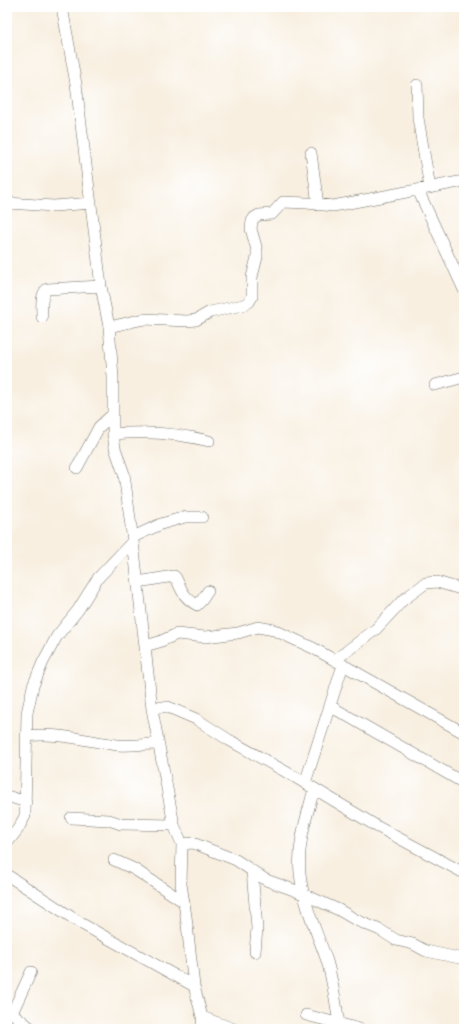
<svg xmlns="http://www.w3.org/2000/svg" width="471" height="1036" font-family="'Libre Caslon Text',serif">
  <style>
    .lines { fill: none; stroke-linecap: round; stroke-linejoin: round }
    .minor-casing { stroke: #73706a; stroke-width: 12 }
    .minor { stroke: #fff; stroke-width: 11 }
  </style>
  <rect width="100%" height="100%" fill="#fff"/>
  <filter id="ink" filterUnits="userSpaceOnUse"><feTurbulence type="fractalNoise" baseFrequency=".025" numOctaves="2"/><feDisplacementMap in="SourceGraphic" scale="8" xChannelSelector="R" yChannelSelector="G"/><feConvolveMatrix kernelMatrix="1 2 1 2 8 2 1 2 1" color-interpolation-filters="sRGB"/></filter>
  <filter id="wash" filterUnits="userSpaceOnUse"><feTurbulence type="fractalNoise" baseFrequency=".012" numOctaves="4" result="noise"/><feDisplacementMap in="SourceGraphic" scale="16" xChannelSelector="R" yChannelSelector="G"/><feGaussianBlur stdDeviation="0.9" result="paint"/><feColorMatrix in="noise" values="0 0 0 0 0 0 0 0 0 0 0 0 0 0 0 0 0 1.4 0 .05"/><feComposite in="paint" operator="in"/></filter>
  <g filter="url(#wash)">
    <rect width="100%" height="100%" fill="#f8efe0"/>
  </g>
  <g filter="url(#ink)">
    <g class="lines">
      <defs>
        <path id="minor" d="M62,7l14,77 25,202 8,41 4,50v57l2,14 9,26 9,67 19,168 22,116 8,19 -1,40 5,32 8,70 8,31 1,12
          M417,85l1,33 12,70
          M311,153l7,52
          M418,190l46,100
          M7,203l47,3 37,-3
          M42,317c0,-9 -2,-22 5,-28l54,-3
          M109,327l35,-8 43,2 9,-1 14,-8 33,-7 6,-3 3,-5v-20l5,-20v-7l-6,-21 1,-8 2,-3 5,-3 13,-1 11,-12 24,1 26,3 131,-25
          M435,385l29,-8
          M113,434c32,-3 64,-1 96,7
          M77,468l22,-41 13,-12
          M133,537l28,-13 24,-7h17
          M138,582l36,-6 2,2c6,13 8,20 21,27l5,-5 6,-9
          M145,646l14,-4 18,-8 28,3 33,-4 20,-6 16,3 39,18 151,85
          M335,660l41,-31 27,-29 23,-17 11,-1 27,8
          M330,706l134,77
          M152,709l8,-2h8l28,12 33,21 66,37 83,50 86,46
          M26,736c31,-4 61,5 92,9 13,1 27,-1 40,-1
          M305,783l38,-118
          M314,789c-7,27 -17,55 -14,84 3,31 17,59 27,88 6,21 9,42 12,63v5
          M7,796l19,6
          M71,818l38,2 12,4 53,1
          M7,843l11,-14 7,-13 2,-103 6,-27 10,-24 14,-26 21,-26 20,-32 35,-37
          M182,844l11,-1 43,17 30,20 28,10 45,20 17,10 24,10 16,10 17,4 13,7 38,8
          M114,860l20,9 50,33
          M252,871l5,57 -2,24
          M7,875l75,49 112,62
          M7,1009l25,20
          M12,1013l19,-41
          M306,1015l54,14
          M202,1017l32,12"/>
      </defs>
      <!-- minor casing -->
      <use href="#minor" class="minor-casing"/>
      <!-- minor -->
      <use href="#minor" class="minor"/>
    </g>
  </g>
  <!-- margin -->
  <rect width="471" height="1036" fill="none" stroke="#fff" stroke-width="24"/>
</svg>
